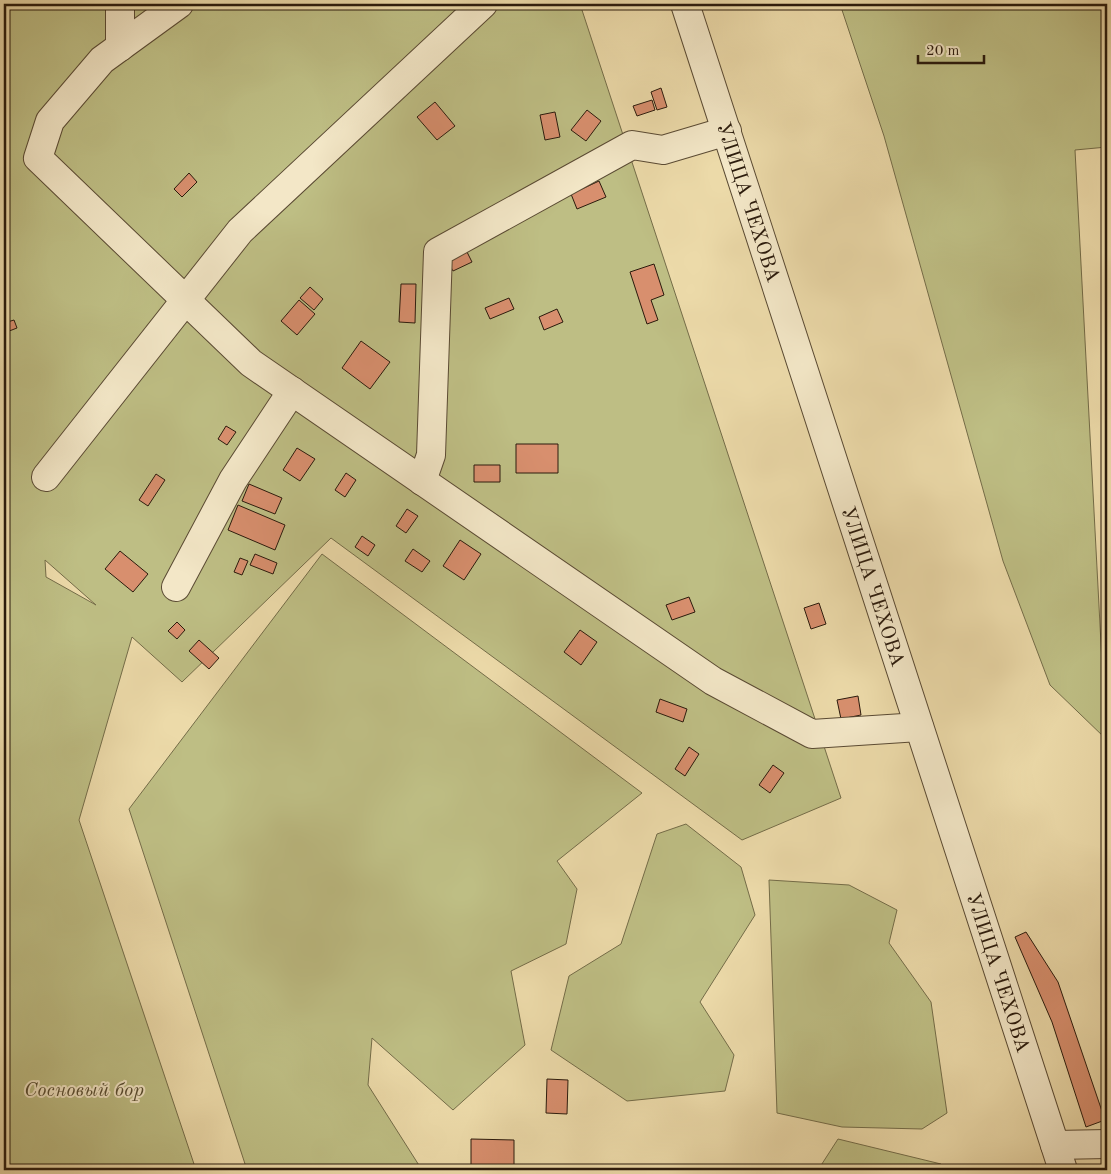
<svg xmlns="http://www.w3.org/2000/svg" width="1111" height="1174" font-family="'Old Standard TT',serif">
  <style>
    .green { fill: #bebe84; stroke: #746c48; fill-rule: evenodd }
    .building { fill: #d88f6e; stroke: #2a1a0c }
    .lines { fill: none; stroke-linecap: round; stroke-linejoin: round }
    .minor-casing { stroke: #5a4a33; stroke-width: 30 }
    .minor { stroke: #f3e7c7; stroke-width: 28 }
    .labels { text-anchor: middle; stroke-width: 4; stroke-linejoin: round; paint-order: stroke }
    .street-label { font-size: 20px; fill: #2a1a0c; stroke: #f3e7c7 }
    .park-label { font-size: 20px; font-style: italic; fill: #564b30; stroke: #f3e7c7 }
  </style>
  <rect width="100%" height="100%" fill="#ecdaa9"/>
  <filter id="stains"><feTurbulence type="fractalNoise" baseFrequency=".004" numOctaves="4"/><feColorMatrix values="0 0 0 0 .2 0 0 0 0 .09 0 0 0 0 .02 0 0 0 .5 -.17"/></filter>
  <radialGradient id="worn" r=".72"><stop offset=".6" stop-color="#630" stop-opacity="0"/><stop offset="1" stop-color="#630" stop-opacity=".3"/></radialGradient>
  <!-- green -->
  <path class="green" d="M4,4h576l261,794 -99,42 -411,-302 -149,144 -50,-45 -53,183 117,350h-192zM45,560l51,45 -50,-28z
    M840,4h267v143l-32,3 31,589 -56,-54 -47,-124 -119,-425z
    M322,554l320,239 -85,68 20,28 -11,55 -55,27 14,74 -72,65 -81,-72 -4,47 54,85h-175l-118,-361z
    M686,824l55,43 14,48 -55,87 34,53 -9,36 -98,10 -76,-51 18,-74 52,-32 36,-110z
    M769,880l80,5 48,25 -8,33 42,59 16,111 -25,16 -80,-2 -65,-14z
    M838,1139l103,25v6h-123z"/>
  <!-- building -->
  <path class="building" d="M661,88l6,19 -10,3 -6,-18z
    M652,100l3,10 -18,6 -4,-10z
    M435,102l20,24 -18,14 -20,-23z
    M587,110l14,11 -15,20 -15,-11z
    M555,112l5,25 -15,3 -5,-25z
    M189,173l8,9 -15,15 -8,-8z
    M599,181l7,16 -29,12 -6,-15z
    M466,250l6,12 -19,9 -6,-11z
    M654,264l10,31 -13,5 7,20 -11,4 -17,-52z
    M401,284h15l-1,39 -16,-1z
    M310,287l13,12 -9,11 -14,-12z
    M509,298l5,11 -24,10 -5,-11z
    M299,300l16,14 -18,21 -16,-14z
    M557,309l6,13 -19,8 -5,-13z
    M14,320l3,8 -13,5v-10z
    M361,341l29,21 -20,27 -28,-21z
    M226,426l10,6 -9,13 -9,-6z
    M516,444h42v29h-42z
    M297,448l18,11 -15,22 -17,-11z
    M474,465h26v17h-26z
    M346,473l10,7 -11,17 -10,-7z
    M156,474l9,6 -17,26 -9,-6z
    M249,484l33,14 -7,16 -33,-13z
    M238,505l47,20 -10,25 -47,-20z
    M407,509l11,7 -12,17 -10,-7z
    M362,536l13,9 -7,11 -13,-9z
    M460,540l21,14 -17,26 -21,-14z
    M413,549l17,12 -8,11 -17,-11z
    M120,551l28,23 -15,18 -28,-23z
    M255,554l22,9 -4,11 -23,-9z
    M240,558l8,3 -6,14 -8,-3z
    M689,597l6,15 -23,8 -6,-15z
    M819,603l7,21 -15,5 -7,-21z
    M177,622l8,8 -8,9 -9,-8z
    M580,630l17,12 -16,23 -17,-13z
    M199,640l20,18 -10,11 -20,-18z
    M858,696l3,19 -20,4 -4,-19z
    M660,699l27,10 -4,13 -27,-10z
    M689,747l10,7 -14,22 -10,-7z
    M773,765l11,8 -14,20 -11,-8z
    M1026,932l32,50 47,138 -19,7 -34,-105 -37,-85z
    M547,1079l21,1 -1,34 -21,-1z
    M471,1139l43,1v30h-43z"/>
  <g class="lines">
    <defs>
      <g id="minor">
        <path d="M120,4v43"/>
        <path d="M179,4l-77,56 -52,61 -12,37 213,205 462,318 99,53 107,-7"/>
        <path id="s1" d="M685,4l378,1166"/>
        <path d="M46,477l194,-246 243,-227"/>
        <path d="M422,481l9,-26 7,-203 194,-107 31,5 64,-19"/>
        <path d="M176,587l57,-107 59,-89"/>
        <path d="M1055,1145l52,-1"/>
      </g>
    </defs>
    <!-- minor casing -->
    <use href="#minor" class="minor-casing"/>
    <!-- minor -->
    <use href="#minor" class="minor"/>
  </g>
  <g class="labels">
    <!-- street labels -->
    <g class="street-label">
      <text dy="7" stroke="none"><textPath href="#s1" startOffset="208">УЛИЦА ЧЕХОВА</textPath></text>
      <text dy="7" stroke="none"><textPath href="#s1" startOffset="612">УЛИЦА ЧЕХОВА</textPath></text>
      <text dy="7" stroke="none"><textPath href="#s1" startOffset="1018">УЛИЦА ЧЕХОВА</textPath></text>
    </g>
    <!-- park labels -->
    <g class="park-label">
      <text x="84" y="1096">Сосновый бор</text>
    </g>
  </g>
  <!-- margin -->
  <rect width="1111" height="1174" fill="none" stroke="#ecdaa9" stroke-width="20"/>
  <rect x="5" y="5" width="1101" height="1164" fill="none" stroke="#2a1a0c" stroke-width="2.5"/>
  <rect x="10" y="10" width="1091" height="1154" fill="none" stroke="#2a1a0c"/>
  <!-- scale -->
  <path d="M918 55v8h66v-8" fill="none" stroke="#2a1a0c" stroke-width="2.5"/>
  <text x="926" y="55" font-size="15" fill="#2a1a0c" stroke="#f3e7c7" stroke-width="4" paint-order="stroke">20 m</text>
  <rect width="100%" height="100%" filter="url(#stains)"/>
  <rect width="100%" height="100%" fill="url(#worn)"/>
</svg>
